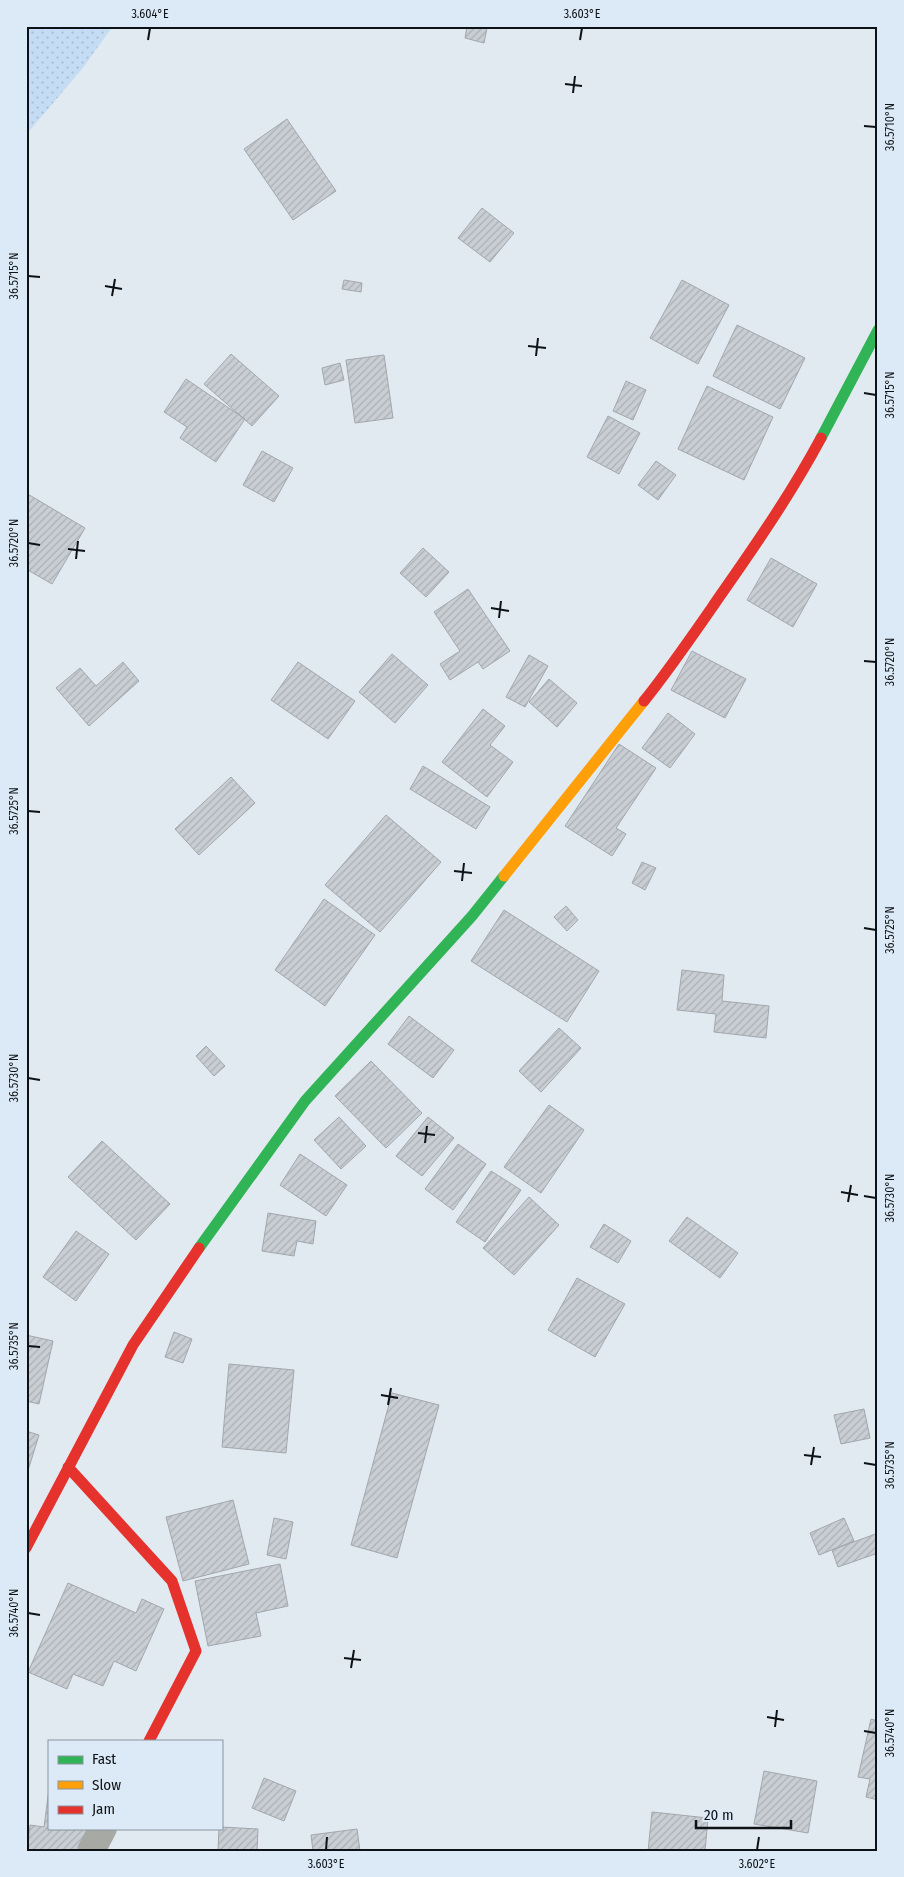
<svg xmlns="http://www.w3.org/2000/svg" width="904" height="1877" font-family="'Fira Sans Condensed',sans-serif">
  <style>
    .grass { fill: url(#grass-dots) }
    .building { fill: url(#building-hatch); stroke: #a2a7ad }
    .lines { fill: none; stroke-linecap: round; stroke-linejoin: round }
    .street { stroke: #a7a9a4; stroke-width: 28 }
    .fast { stroke: #30b455; stroke-width: 11 }
    .slow { stroke: #ff9f0a; stroke-width: 11 }
    .jam { stroke: #e5322d; stroke-width: 11 }
    .ticks { fill: none; stroke: #0d1216; stroke-width: 2 }
    .neatline { fill: none; stroke: #0d1216; stroke-width: 2 }
    .ticks-label { font-size: 12px; text-anchor: middle; fill: #0d1216 }
  </style>
  <defs>
    <pattern id="grass-dots" width="8" height="8" patternUnits="userSpaceOnUse" patternTransform="scale(1.25)"><rect width="8" height="8" fill="#c5ddf4"/><path d="M2 2h.1M6 6h.1" fill="none" stroke="#a8bdd0" stroke-width="1.8" stroke-linecap="round"/></pattern>
    <pattern id="building-hatch" width="6" height="6" patternUnits="userSpaceOnUse" patternTransform="scale(1.25)"><rect width="6" height="6" fill="#c8ced3"/><path d="M-1 1l2-2M0 6l6-6M5 7l2-2" fill="none" stroke="#abb0b4"/></pattern>
  </defs>
  <rect width="100%" height="100%" fill="#e2eaf1"/>
  <!-- grass -->
  <path class="grass" d="M26,26h87l-31,43 -56,66z"/>
  <!-- building -->
  <path class="building" d="M467,26l20,2 -3,15 -19,-5z
    M287,119l49,72 -43,29 -49,-71z
    M482,208l32,25 -24,29 -32,-24z
    M344,280l18,3 -1,9 -19,-3z
    M682,280l47,25 -31,59 -48,-26z
    M737,325l68,33 -25,51 -67,-33z
    M231,354l48,42 -27,30 -48,-42z
    M384,355l9,63 -38,5 -9,-63z
    M340,363l4,17 -19,5 -3,-17z
    M186,379l59,40 -29,43 -36,-24 7,-11 -23,-15z
    M626,381l20,9 -13,30 -20,-9z
    M707,386l66,31 -29,63 -66,-31z
    M608,416l32,17 -21,41 -32,-17z
    M262,451l31,17 -19,34 -31,-17z
    M656,461l20,14 -18,25 -20,-15z
    M26,493l59,35 -33,56 -26,-15z
    M423,548l26,24 -23,25 -26,-24z
    M771,558l46,26 -24,43 -46,-27z
    M468,589l42,62 -27,18 -5,-7 -28,18 -10,-16 20,-13 -26,-39z
    M692,651l54,28 -21,39 -54,-28z
    M392,654l36,31 -33,38 -36,-31z
    M529,655l19,11 -23,41 -19,-10z
    M123,662l16,19 -50,45 -33,-38 24,-20 16,18z
    M298,662l57,39 -27,38 -57,-39z
    M549,679l28,24 -20,24 -28,-25z
    M483,709l22,17 -15,19 23,17 -26,35 -45,-35z
    M668,713l27,21 -25,34 -28,-20z
    M619,744l37,24 -40,60 10,6 -14,22 -47,-30z
    M423,766l67,41 -14,22 -66,-40z
    M231,777l24,26 -56,52 -24,-26z
    M386,815l55,47 -61,70 -55,-47z
    M642,862l14,6 -11,22 -13,-7z
    M324,899l51,36 -50,71 -50,-36z
    M566,906l12,14 -11,11 -13,-14z
    M504,910l95,61 -32,51 -96,-61z
    M682,970l42,5 -2,26 47,5 -3,32 -52,-6 2,-18 -39,-4z
    M409,1016l45,34 -21,28 -45,-34z
    M559,1028l22,20 -40,44 -22,-21z
    M206,1046l19,20 -11,10 -18,-20z
    M371,1061l51,52 -36,35 -51,-52z
    M549,1105l35,25 -43,63 -37,-26z
    M339,1117l27,29 -25,23 -27,-29z
    M428,1117l26,21 -32,38 -26,-20z
    M102,1141l68,63 -34,36 -68,-63z
    M458,1144l28,20 -33,46 -28,-21z
    M300,1154l47,31 -21,31 -46,-31z
    M491,1171l30,19 -36,52 -29,-20z
    M529,1197l30,28 -45,50 -31,-27z
    M268,1213l48,8 -3,23 -16,-3 -3,15 -32,-5z
    M687,1217l51,36 -18,25 -51,-37z
    M604,1224l27,17 -13,22 -28,-16z
    M76,1231l33,23 -33,47 -33,-24z
    M577,1278l48,26 -30,53 -47,-27z
    M174,1332l18,7 -9,24 -18,-6z
    M26,1335l27,6 -14,63 -13,-3z
    M229,1364l65,6 -8,83 -64,-6z
    M392,1393l47,12 -42,153 -46,-13z
    M864,1409l6,29 -29,6 -7,-29z
    M26,1431l13,4 -13,42z
    M233,1500l16,64 -66,17 -17,-64z
    M274,1518l19,4 -7,37 -19,-4z
    M844,1518l10,23 -35,14 -9,-22z
    M878,1533v20l-40,14 -6,-17z
    M280,1564l8,42 -32,7 5,23 -53,10 -13,-65z
    M68,1583l68,30 6,-14 22,10 -28,62 -22,-10 -11,25 -30,-12 -6,15 -39,-17z
    M871,1719l7,2v79l-12,-3 4,-18 -12,-2z
    M764,1771l53,10 -9,52 -54,-9z
    M264,1778l32,13 -12,30 -32,-13z
    M49,1789v39h40l-2,23h-60l3,-26 14,2z
    M652,1812l56,6 -3,33h-57z
    M221,1827l37,2 -1,22h-39l1,-23z
    M357,1829l3,22h-47l-2,-16z"/>
  <g class="lines">
    <!-- street -->
    <path class="street" d="M91,1851l12,-23"/>
    <!-- fast -->
    <path class="fast" d="M821,438l57,-108
      M199,1248l106,-147 167,-185 32,-40"/>
    <!-- slow -->
    <path class="slow" d="M504,876l140,-175"/>
    <!-- jam -->
    <path class="jam" d="M644,701c28,-35 53,-72 78,-108 35,-50 70,-101 99,-155
      M68,1467l104,114 24,70 -47,90
      M26,1548l107,-203 66,-97"/>
  </g>
  <!-- ticks -->
  <path class="ticks" d="M148,40l2,-12M580,40l2,-12M565,84l17,2M573,93l2,-17M864,126l12,1M28,276l12,1M105,286l17,3M112,296l3,-17M528,346l18,2M536,356l2,-18M864,393l12,2M28,543l12,2M68,549l17,2M76,559l2,-18M491,608l18,3M499,618l2,-17M864,661l12,1M28,811l12,1M454,871l18,2M462,881l2,-18M864,928l12,2M28,1078l12,2M418,1133l17,2M425,1143l2,-17M841,1192l17,3M864,1196l12,2M848,1202l3,-17M28,1346l12,1M381,1395l17,3M388,1405l3,-17M804,1455l17,2M864,1463l12,2M811,1465l3,-18M28,1613l12,2M344,1658l17,2M351,1668l3,-18M767,1717l17,3M775,1727l2,-17M864,1731l12,2M326,1850l1,-13M757,1850l2,-13"/>
  <!-- border -->
  <rect width="904" height="1877" fill="none" stroke="#dceaf7" stroke-width="55"/>
  <!-- legend -->
  <rect x="48" y="1740" width="175" height="90" fill="#dceaf7" stroke="#89949d"/>
  <rect x="58" y="1756" width="25" height="8" fill="#30b455" stroke="#89949d"/>
  <text x="92" y="1764" font-size="15" fill="#0d1216">Fast</text>
  <rect x="58" y="1781" width="25" height="8" fill="#ff9f0a" stroke="#89949d"/>
  <text x="92" y="1790" font-size="15" fill="#0d1216">Slow</text>
  <rect x="58" y="1806" width="25" height="8" fill="#e5322d" stroke="#89949d"/>
  <text x="92" y="1814" font-size="15" fill="#0d1216">Jam</text>
  <!-- scale -->
  <path d="M696 1820v8h95v-8" fill="none" stroke="#0d1216" stroke-width="2.5"/>
  <text x="704" y="1820" font-size="15" fill="#0d1216" stroke="#dceaf7" stroke-width="4" paint-order="stroke">20 m</text>
  <rect x="28" y="28" width="848" height="1822" class="neatline"/>
  <g class="ticks-label">
    <text x="150" y="18">3.604°E</text>
    <text x="582" y="18">3.603°E</text>
    <text transform="translate(890 127) rotate(-90)" y="4">36.5710°N</text>
    <text transform="translate(14 276) rotate(-90)" y="4">36.5715°N</text>
    <text transform="translate(890 395) rotate(-90)" y="4">36.5715°N</text>
    <text transform="translate(14 543) rotate(-90)" y="4">36.5720°N</text>
    <text transform="translate(890 662) rotate(-90)" y="4">36.5720°N</text>
    <text transform="translate(14 811) rotate(-90)" y="4">36.5725°N</text>
    <text transform="translate(890 930) rotate(-90)" y="4">36.5725°N</text>
    <text transform="translate(14 1078) rotate(-90)" y="4">36.5730°N</text>
    <text transform="translate(890 1198) rotate(-90)" y="4">36.5730°N</text>
    <text transform="translate(14 1346) rotate(-90)" y="4">36.5735°N</text>
    <text transform="translate(890 1465) rotate(-90)" y="4">36.5735°N</text>
    <text transform="translate(14 1613) rotate(-90)" y="4">36.5740°N</text>
    <text transform="translate(890 1733) rotate(-90)" y="4">36.5740°N</text>
    <text x="326" y="1868">3.603°E</text>
    <text x="757" y="1868">3.602°E</text>
  </g>
</svg>
